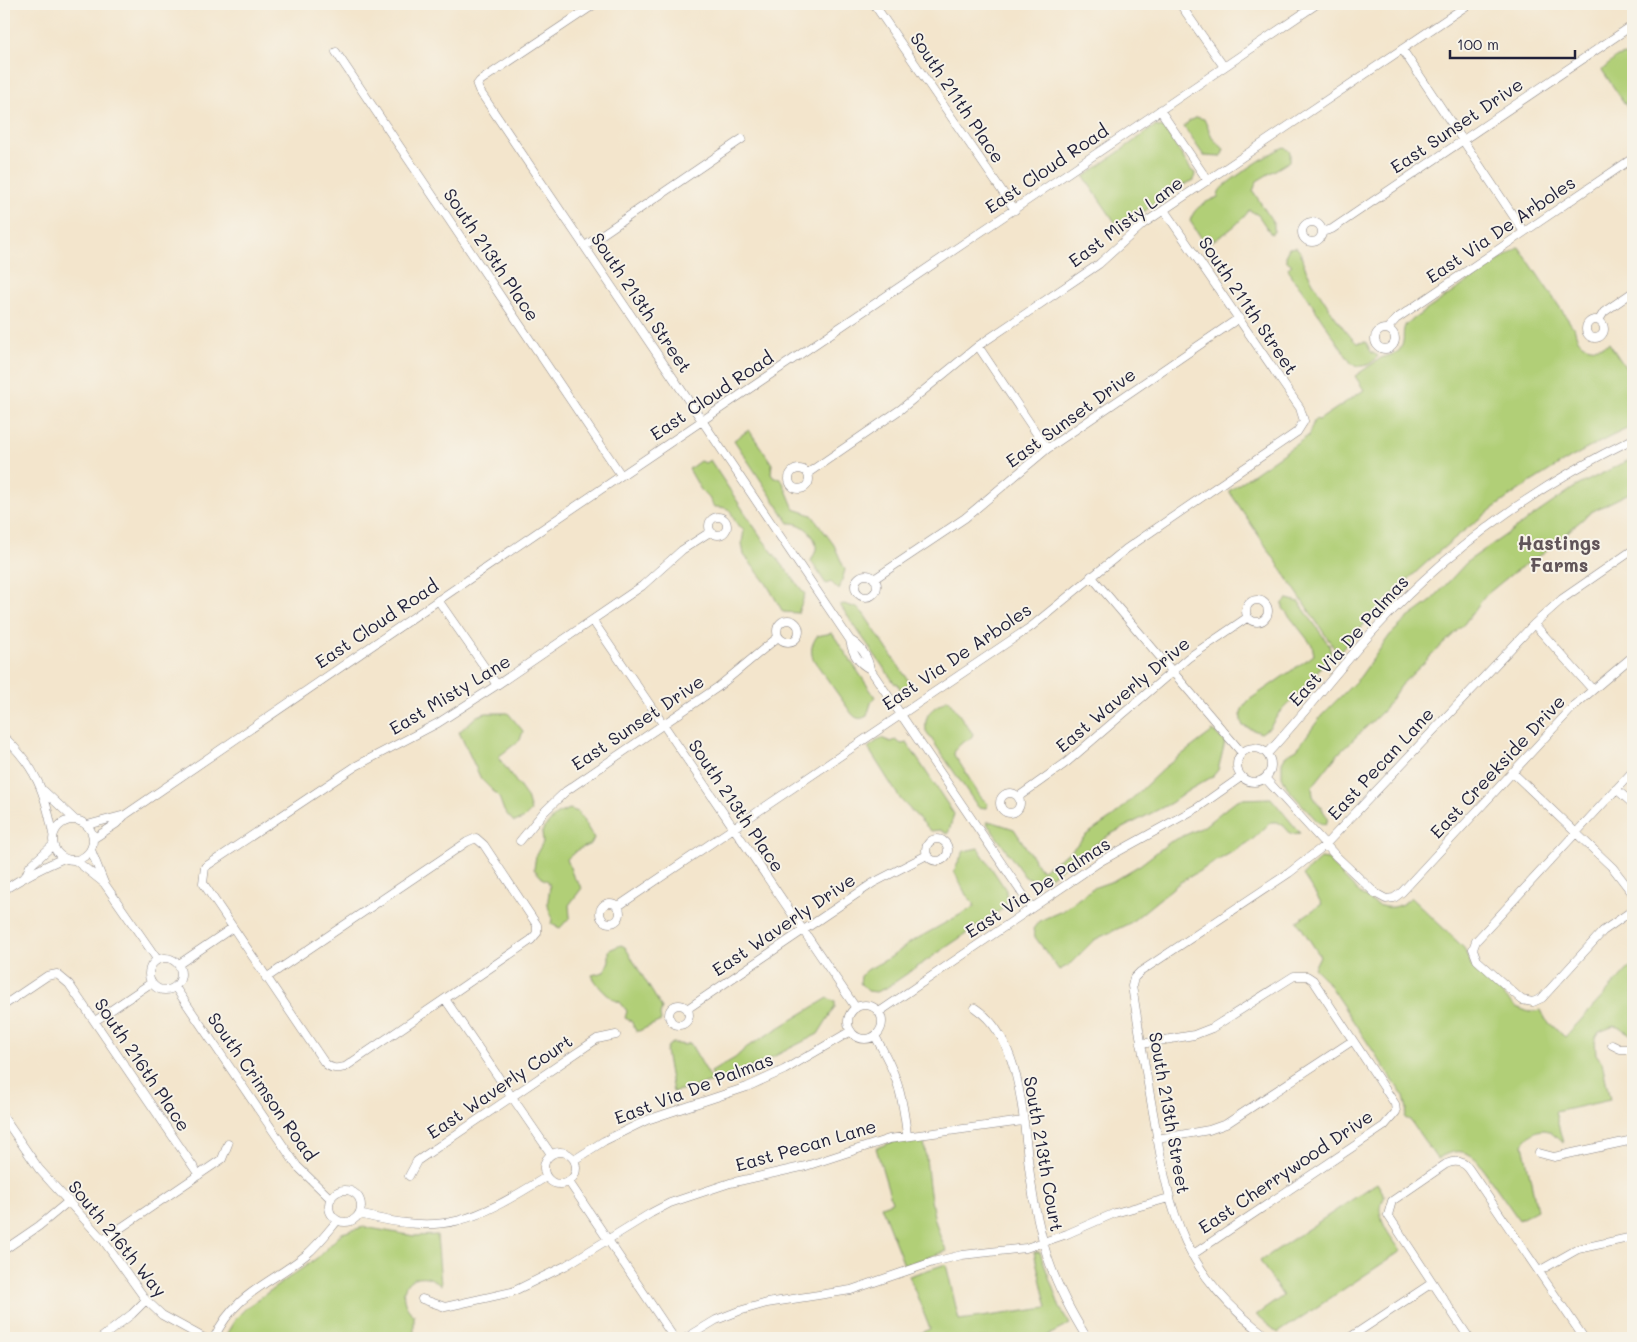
<svg xmlns="http://www.w3.org/2000/svg" width="1637" height="1342" font-family="Mali,sans-serif">
  <style>
    .green { fill: #b1cf77; stroke: #6a7859 }
    .lines { fill: none; stroke-linecap: round; stroke-linejoin: round }
    .street-casing { stroke: #8a8484; stroke-width: 9 }
    .street { stroke: #fff; stroke-width: 8 }
    .labels { text-anchor: middle; stroke-width: 4; stroke-linejoin: round; paint-order: stroke }
    .street-label { font-size: 18px; fill: #22223b; stroke: #f7f3e8 }
    .neighbourhood-label { font-size: 19px; font-weight: bold; fill: #605458; stroke: #f7f3e8 }
  </style>
  <rect width="100%" height="100%" fill="#f7f3e8"/>
  <filter id="ink" filterUnits="userSpaceOnUse"><feTurbulence type="fractalNoise" baseFrequency=".02" numOctaves="2"/><feDisplacementMap in="SourceGraphic" scale="10" xChannelSelector="R" yChannelSelector="G"/><feConvolveMatrix kernelMatrix="1 2 1 2 8 2 1 2 1" color-interpolation-filters="sRGB"/></filter>
  <filter id="wash" filterUnits="userSpaceOnUse"><feTurbulence type="fractalNoise" baseFrequency=".0096" numOctaves="4" result="noise"/><feDisplacementMap in="SourceGraphic" scale="20" xChannelSelector="R" yChannelSelector="G"/><feGaussianBlur stdDeviation="1.12" result="paint"/><feColorMatrix in="noise" values="0 0 0 0 0 0 0 0 0 0 0 0 0 0 0 0 0 1.4 0 .05"/><feComposite in="paint" operator="in"/></filter>
  <g filter="url(#wash)">
    <rect width="100%" height="100%" fill="#f3e5cc"/>
    <!-- green -->
    <path class="green" d="M1625,55l8,5v56l-31,-46 15,-13z
      M1196,117l8,2 9,20 11,10 -3,8 -17,-1 -20,-29 4,-5z
      M1155,126l9,2 27,42 4,3 -1,7c-26,11 -52,33 -73,51l-37,-54z
      M1285,147l5,5v9l-33,20 -4,10 21,33v8l-3,2 -13,-19 -9,-5c-5,10 -35,35 -45,32l-14,-21c4,-14 15,-19 28,-24 0,-2 1,-6 2,-7 6,-8 57,-42 65,-43z
      M1296,247l5,6c-1,15 43,80 56,90l9,-1 5,10 7,4c-8,10 -16,13 -27,7l-50,-75 -10,-11 -3,-9 4,-3 -6,-5v-6l3,-6z
      M1519,247l56,83c3,17 19,22 34,13l24,36v47c-114,52 -214,132 -295,228l-109,-163 79,-55 7,-17 4,1 45,-30 -9,-14 26,-18 16,-5c11,-12 3,-19 9,-29z
      M749,430l23,34 -1,9 3,4 7,1 13,31 18,6 22,30 11,25 -6,20 -8,-8 -5,2 -15,-23c2,-5 6,-10 5,-16 -2,-12 -15,-23 -27,-22l-55,-83z
      M1633,458v33l-42,21 -49,42 -28,18 -28,23 -22,29 -64,62 -16,24 -46,44 -26,33 1,9 15,22 -2,7 -8,-3 -30,-33 -6,-13v-14l4,-7 11,-6 25,-34 38,-38 30,-42 18,-17 21,-15 39,-42 107,-74z
      M710,460l53,80 42,54 -7,19 -15,-1 -17,-29 -22,-28 -2,-12 2,-13c-2,-3 -5,-4 -7,-6 -8,-11 -2,-17 -23,-17l-5,-9 -8,-8 -12,-21 11,-8 5,2z
      M1287,599l12,3 30,43 2,9 -27,34 -25,25 -9,14 -9,6 -18,-7c-5,-12 -2,-17 6,-26l65,-45 -2,-10 -29,-37v-5z
      M844,604l13,4 6,5 47,70v8l-8,1 -5,-9 -2,1 -55,-79z
      M832,633l43,64 -3,3 -5,16c-7,4 -10,3 -15,-2l-39,-55c-3,-10 -1,-15 4,-23z
      M948,699l25,35 -2,5c-7,1 -17,9 -17,16 10,13 17,28 26,41 2,3 6,5 8,8l-2,4 -8,-1 -52,-76c-2,-20 7,-22 22,-32z
      M486,713h22l15,18 -3,9 -22,17 29,40 4,14 -8,8 -9,3 -10,-11 -5,-14 -18,-18 -22,-47 18,-16z
      M1213,731l12,11 -7,28 -6,7 -23,13 -18,13 -62,32 -65,46 -7,2 -7,-5 -5,-1 -39,-55h7l21,7 25,38 3,3 29,-19 15,-16 28,-19 50,-48z
      M881,738l10,4 5,-2 5,4 6,-1 47,71 -6,20 -8,-4 -9,1 -30,-31 -33,-52z
      M1271,798l29,35 -9,1 -8,-9 -6,-3h-6l-20,19 -72,42 -49,40 -36,17 -25,25 -10,5 -24,-33 -2,-8 6,-8 23,-10 31,-23 20,-7 27,-16 30,-23 33,-15 31,-25 6,-3z
      M570,809l8,3 16,26 -3,6 -14,6 -10,9 6,17 9,12 -13,17 1,12 -10,11 -9,-4c3,-9 -2,-11 -3,-19 -1,-9 4,-16 0,-24l-5,-2 -9,-10 2,-14 7,-13 -1,-10 2,-4 13,-14z
      M978,848l28,42 1,16 -121,82 -10,4 -8,-1 -8,-8 1,-7 6,-6 24,-13 20,-15 63,-35v-4l-8,-8 -12,-24 10,-20z
      M1321,858l7,1 3,5c21,20 51,63 80,33l53,51 7,17 45,42 13,5 12,-2 5,10 19,17 68,-73v72l-12,-8 -7,-2 -15,6 -4,7 1,15 6,8 8,38 -55,12 8,31c-5,-3 -8,-8 -13,-11 -11,-6 -21,3 -27,12l14,66 -18,10 -42,-60c-13,-12 -26,-10 -40,-1l-27,-39 -5,-2 2,-9 -3,-12 -79,-118 -11,-11 6,-12 -23,-35 25,-17 -19,-29z
      M621,945l4,2 37,61 -2,7 1,6 -22,10h-3l-5,-10 -6,-3 2,-7 -7,-9c-10,-2 -24,-17 -28,-27l12,-3 5,-11v-11z
      M828,998l7,4v5l-17,27 -59,30 -44,17 -4,-9 24,-14 12,-11z
      M673,1043l12,2 5,-2 23,39 -40,10 -7,-41 2,-5z
      M920,1139l4,2c5,36 5,78 23,110l-43,14 -23,-59 11,-4 -16,-54 16,-6z
      M1377,1183l8,13c-12,21 4,38 16,55l-123,82 -22,-18 27,-19 -23,-35z
      M364,1227l50,9 23,-1 4,50c-4,-1 -8,-7 -14,-8 -25,-4 -31,25 -13,38v23h-190l12,-20 11,-11 70,-49 25,-25z
      M1034,1252h6l20,56 10,16 -27,14h-135l22,-9 -21,-53 37,-12 13,56 88,-12z"/>
  </g>
  <g filter="url(#ink)">
    <g class="lines">
      <defs>
        <path id="street" d="M595,4l-115,77 -3,4 2,5 371,550c11,6 18,17 20,29
          M874,4l141,206
          M1180,4l44,63
          M1402,49l122,183
          M336,52l285,423
          M1160,110l48,71
          M1302 232a10 10 0 1 1 20 0a10 10 0 1 1-20 0Z
          M1322,232l10,-3 301,-204
          M585,246l157,-107
          M1586 329a9 9 0 1 1 18 0a9 9 0 1 1-18 0Z
          M1599,320l5,-8 29,-20
          M1375 339a10 10 0 1 1 20 0a10 10 0 1 1-20 0Z
          M1387,329l9,-10 237,-161
          M978,346l69,103
          M789 479a10 10 0 1 1 20 0a10 10 0 1 1-20 0Z
          M808,473l93,-64 77,-63 121,-82 44,-40 326,-220
          M709 526a9 9 0 1 1 18 0a9 9 0 1 1-18 0Z
          M855 586a11 11 0 1 1 22 0a11 11 0 1 1-22 0Z
          M1091,576l151,177
          M874,579l91,-61 82,-69 192,-131
          M438,600l59,85
          M1246 611a11 11 0 1 1 22 0a11 11 0 1 1-22 0Z
          M777 631a11 11 0 1 1 22 0a11 11 0 1 1-22 0Z
          M593,621l263,387
          M1534,624l58,65
          M850,640c2,13 8,23 20,29l162,239
          M4,737c32,30 41,55 49,97
          M1237 765a17 17 0 1 1 34 0a17 17 0 1 1-34 0Z
          M1267,754c37,-40 70,-83 106,-123 73,-80 163,-145 260,-192
          M1633,771l-157,170 -3,8 4,11 45,40 11,2 9,-4 61,-67 30,-21
          M1512,772l101,96 20,26
          M1265,778l71,78 39,37 11,6 8,-1 8,-6 172,-186 59,-50
          M1616,789l17,15
          M44,791l30,28
          M1000 803a10 10 0 1 1 20 0a10 10 0 1 1-20 0Z
          M1018,797l49,-35 121,-104 60,-41
          M53 840a20 20 0 1 1 40 0a20 20 0 1 1-40 0Z
          M87,825l38,-10
          M93,839l23,-15 9,-9 410,-281 782,-530
          M926 850a11 11 0 1 1 22 0a11 11 0 1 1-22 0Z
          M520,841l23,-28 23,-22 152,-104 60,-50
          M91,850l13,33 53,76
          M75,860l29,23
          M26,875l4,-9 23,-21
          M4,890c19,-13 39,-23 60,-32
          M600 913a10 10 0 1 1 20 0a10 10 0 1 1-20 0Z
          M617,907l415,-281 94,-77 171,-117 7,-11 -4,-13 -136,-198
          M149 974a16 16 0 1 1 32 0a16 16 0 1 1-32 0Z
          M179,964l53,-36
          M266,978l201,-136 9,-4 8,7 53,80v8l-6,7 -186,127c-9,2 -15,2 -21,-5l-121,-179 2,-16 151,-101 82,-43 59,-38 145,-99 40,-36 28,-18
          M175,987l122,179 34,33
          M445,999l106,155
          M4,1005l43,-29 10,-2 12,10 130,191
          M848 1022a17 17 0 1 1 34 0a17 17 0 1 1-34 0Z
          M669 1015a10 10 0 1 1 20 0a10 10 0 1 1-20 0Z
          M975,1008c52,35 47,125 57,180 2,18 7,36 11,53 8,34 26,68 44,97
          M687,1009l186,-126 54,-28
          M879,1012l222,-151 96,-53 44,-31
          M95,1021l56,-38
          M875,1036c22,38 27,56 32,99
          M1141,1044l53,-9 18,-7 82,-52h13l6,4 82,124 1,8 -12,14 -192,129
          M1612,1045l8,4h13
          M4,1118l35,51 64,71 43,60 16,15 42,23
          M1157,1139l52,-9 17,-6 126,-83
          M544 1168a16 16 0 1 1 32 0a16 16 0 1 1-32 0Z
          M1539,1153l15,4 79,-17
          M574,1160l30,-19 43,-21 100,-33 37,-17 67,-39
          M409,1176l8,-15 180,-122 19,-4
          M569,1182l105,156
          M329 1206a16 16 0 1 1 32 0a16 16 0 1 1-32 0Z
          M359,1214c87,22 114,8 187,-37
          M103,1240l119,-81 6,-15
          M4,1250l35,-24 30,-25
          M1539,1271l39,-22 55,-12
          M422,1299l23,8 67,-15 53,-26 86,-53 19,-10 60,-20 76,-17 83,-27 134,-18
          M101,1338l31,-24 14,-14
          M214,1338c21,-45 56,-54 92,-83 12,-10 21,-22 31,-34
          M686,1338l30,-18 23,-9 28,-8 84,-13 82,-28 29,-7 64,-7 41,-14 48,-21 54,-15
          M1269,1338c-85,-63 -99,-121 -115,-220 -8,-44 -15,-88 -22,-132l2,-8 6,-6 149,-99 36,-28 209,-221 28,-25 71,-49
          M1349,1338l83,-55
          M1469,1338l-81,-123 4,-14 54,-37c9,-4 17,-3 23,5l115,169"/>
      </defs>
      <!-- street casing -->
      <use href="#street" class="street-casing"/>
      <!-- street -->
      <use href="#street" class="street"/>
    </g>
  </g>
  <g class="labels">
    <!-- street labels -->
    <g class="street-label">
      <text transform="translate(957 98) rotate(56)" y="6">South 211th Place</text>
      <text transform="translate(1457 126) rotate(-34)" y="6">East Sunset Drive</text>
      <text transform="translate(1047 169) rotate(-34)" y="6">East Cloud Road</text>
      <text transform="translate(1126 222) rotate(-37)" y="6">East Misty Lane</text>
      <text transform="translate(1501 230) rotate(-34)" y="6">East Via De Arboles</text>
      <text transform="translate(491 255) rotate(56)" y="6">South 213th Place</text>
      <text transform="translate(641 303) rotate(56)" y="6">South 213th Street</text>
      <text transform="translate(1248 306) rotate(56)" y="6">South 211th Street</text>
      <text transform="translate(712 396) rotate(-34)" y="6">East Cloud Road</text>
      <text transform="translate(1071 418) rotate(-36)" y="6">East Sunset Drive</text>
      <text transform="translate(377 624) rotate(-34)" y="6">East Cloud Road</text>
      <text transform="translate(1349 641) rotate(-48)" y="6">East Via De Palmas</text>
      <text transform="translate(957 657) rotate(-34)" y="6">East Via De Arboles</text>
      <text transform="translate(450 695) rotate(-31)" y="6">East Misty Lane</text>
      <text transform="translate(1123 695) rotate(-40)" y="6">East Waverly Drive</text>
      <text transform="translate(638 723) rotate(-34)" y="6">East Sunset Drive</text>
      <text transform="translate(1381 764) rotate(-47)" y="6">East Pecan Lane</text>
      <text transform="translate(1498 767) rotate(-47)" y="6">East Creekside Drive</text>
      <text transform="translate(736 806) rotate(56)" y="6">South 213th Place</text>
      <text transform="translate(1038 888) rotate(-33)" y="6">East Via De Palmas</text>
      <text transform="translate(784 925) rotate(-34)" y="6">East Waverly Drive</text>
      <text transform="translate(142 1065) rotate(56)" y="6">South 216th Place</text>
      <text transform="translate(262 1087) rotate(55)" y="6">South Crimson Road</text>
      <text transform="translate(500 1087) rotate(-34)" y="6">East Waverly Court</text>
      <text transform="translate(694 1089) rotate(-21)" y="6">East Via De Palmas</text>
      <text transform="translate(1169 1113) rotate(80)" y="6">South 213th Street</text>
      <text transform="translate(806 1146) rotate(-16)" y="6">East Pecan Lane</text>
      <text transform="translate(1043 1154) rotate(80)" y="6">South 213th Court</text>
      <text transform="translate(1286 1172) rotate(-34)" y="6">East Cherrywood Drive</text>
      <text transform="translate(117 1239) rotate(51)" y="6">South 216th Way</text>
    </g>
    <!-- neighbourhood labels -->
    <g class="neighbourhood-label">
      <text x="1559" y="550">Hastings<tspan x="1559" dy="22">Farms</tspan></text>
    </g>
  </g>
  <!-- margin -->
  <rect width="1637" height="1342" fill="none" stroke="#f7f3e8" stroke-width="20"/>
  <!-- scale -->
  <path d="M1450 50v8h125v-8" fill="none" stroke="#22223b" stroke-width="2.5"/>
  <text x="1457" y="50" font-size="15" fill="#22223b" stroke="#f7f3e8" stroke-width="4" paint-order="stroke">100 m</text>
</svg>
